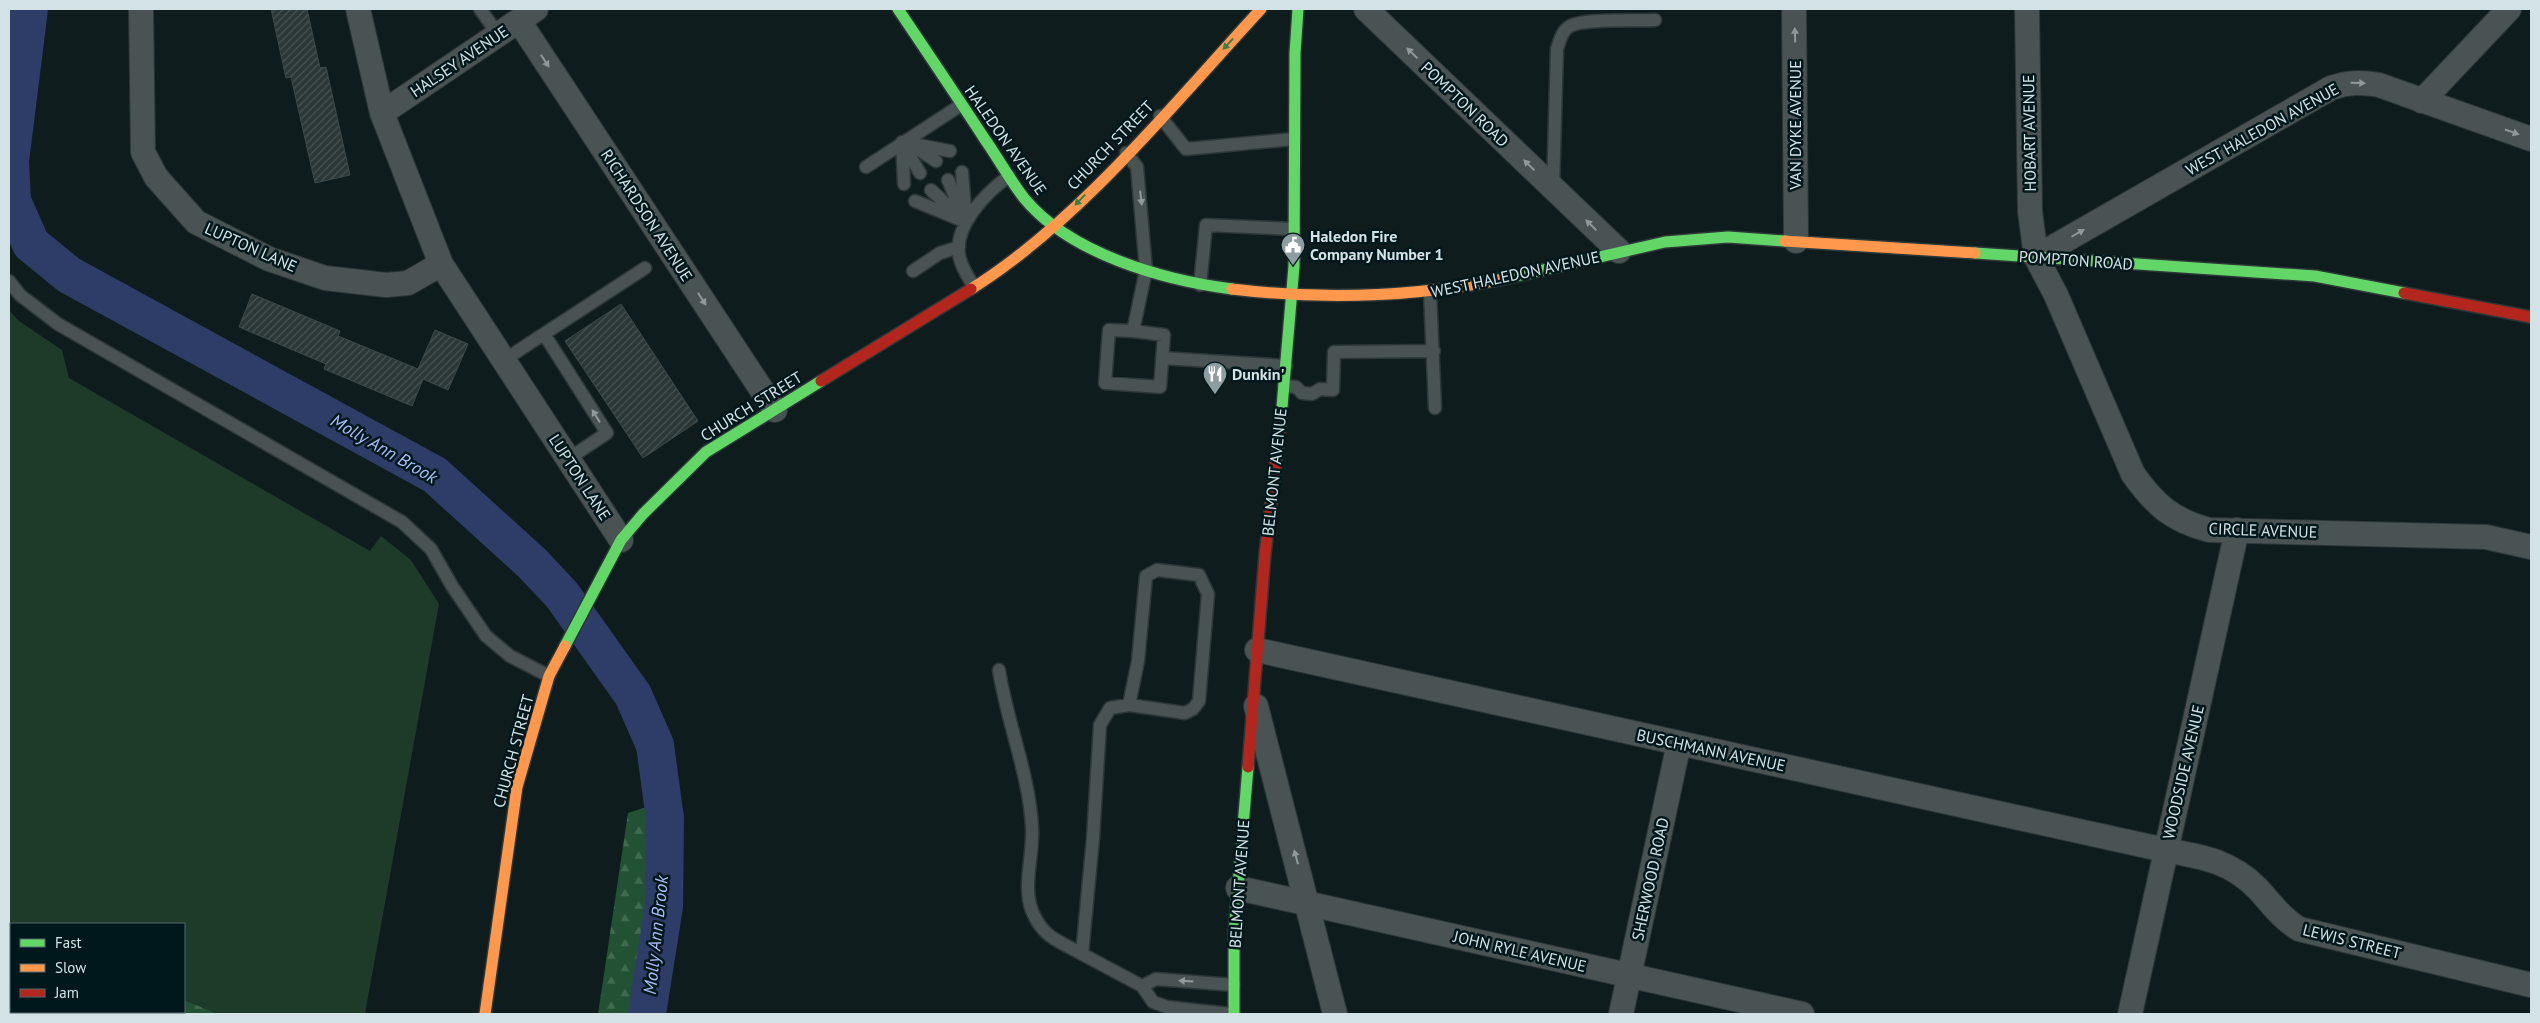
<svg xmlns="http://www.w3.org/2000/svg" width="2540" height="1023" font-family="'PT Sans',sans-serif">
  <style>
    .green { fill: #1e3a28 }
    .forest { fill: url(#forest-firs) }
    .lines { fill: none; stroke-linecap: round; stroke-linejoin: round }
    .river { stroke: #2d3d68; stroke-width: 38 }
    .building { fill: url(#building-hatch); stroke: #3e4949 }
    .lane-casing { stroke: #2d3738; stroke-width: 15 }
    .street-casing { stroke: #2d3738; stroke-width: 26 }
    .fast-casing { stroke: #2d3738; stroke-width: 14 }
    .slow-casing { stroke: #2d3738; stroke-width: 14 }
    .jam-casing { stroke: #2d3738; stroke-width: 14 }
    .lane { stroke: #495354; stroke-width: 12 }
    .street { stroke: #495354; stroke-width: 24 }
    .fast { stroke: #63d668; stroke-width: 11 }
    .slow { stroke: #ff974d; stroke-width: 11 }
    .jam { stroke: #b3261e; stroke-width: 11 }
    .oneway { fill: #8e9a9c }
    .oneway2 { fill: #368046 }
    .labels { text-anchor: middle; stroke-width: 5; stroke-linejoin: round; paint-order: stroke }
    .street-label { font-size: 16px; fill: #d3e2e5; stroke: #00181c }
    .poi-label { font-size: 16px; font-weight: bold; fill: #d3e2e5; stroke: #00181c; text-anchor: start }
    .water-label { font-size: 18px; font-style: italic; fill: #a8bffc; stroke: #00181c }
  </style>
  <defs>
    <pattern id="forest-firs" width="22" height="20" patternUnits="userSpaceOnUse" patternTransform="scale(1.25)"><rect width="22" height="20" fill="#225233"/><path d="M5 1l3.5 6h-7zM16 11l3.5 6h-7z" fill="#416b50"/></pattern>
    <pattern id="building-hatch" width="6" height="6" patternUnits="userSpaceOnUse" patternTransform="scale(1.25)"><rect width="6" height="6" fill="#2b3737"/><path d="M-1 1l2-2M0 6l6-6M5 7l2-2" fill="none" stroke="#495454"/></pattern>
  </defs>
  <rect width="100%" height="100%" fill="#0e1c1e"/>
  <!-- green -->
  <path class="green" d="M9,310l10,11 43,29 7,28 301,173 11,-15 30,24 28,44 -74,410h-147l-34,-14v-76h-173v15l-2,-1z"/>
  <!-- forest -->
  <path class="forest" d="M671,799l-6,215h-67l30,-201z
    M9,938l2,1v73h173v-12l34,14h-209z"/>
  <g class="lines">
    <!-- river -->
    <path class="river" d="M29,9l-19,152 2,40 19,43 38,31 366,200 97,88 30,32 71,100 22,50 10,74 -1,87 -17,108"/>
  </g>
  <!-- building -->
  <path class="building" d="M271,9h36l13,59 6,-1 24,108 -35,8 -24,-106 -5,1z
    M252,294l88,37 -2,5 80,33 17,-39 33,14 -20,46 -25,-11 -11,27 -88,-37 2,-5 -87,-37z
    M621,304l77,117 -55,37 -78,-117z"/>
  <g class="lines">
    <defs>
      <path id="lane" d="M480,9l18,25
        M1160,116l26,33 108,-10
        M904,146l16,27
        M918,149l18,12
        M1126,153l11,14 9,103 -13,61 -24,-1 -4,53 55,4 4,-52 -31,-4
        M866,167l95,-62
        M948,180l14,32
        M904,184l-2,-42 48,9
        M1553,188l4,-139c3,-9 5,-18 13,-23 15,-8 67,-5 85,-6
        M931,190l28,26
        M915,201l51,21 -4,-50
        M913,271l27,-18 19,-6
        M9,281l11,14 38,29 344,198 29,27 21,37 34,50 24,20 39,20
        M1200,285l6,-60 88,4
        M974,287c-5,-9 -12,-19 -14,-28 -9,-32 27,-67 49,-83
        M1430,292l5,116
        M544,334l63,99 -39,26
        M1162,358l124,8
        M504,360l141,-92
        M1284,386l12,1 6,6 10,1 8,-5 13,1 1,-38 100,-1
        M999,670c8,53 30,103 33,157 2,27 -10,58 0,84 12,28 26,29 50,43
        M1129,705l56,8 8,-4 6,-8 9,-107 -9,-19 -42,-5 -11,6 -8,85 -9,44 -19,3 -10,17 -7,113 -11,116 60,32
        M1230,1014l-63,-7 -14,-5 -11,-16 14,-7 78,6"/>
      <path id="street" d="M141,9l2,143 13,25 40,45 73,37 56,19 61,7 22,-2 33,-19
        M358,9l24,104 59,151 180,276
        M1366,9l253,242
        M1794,9l2,232
        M2027,9l3,202 6,46 20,38 77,179c22,31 39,46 76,56l277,7 45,10
        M519,21l256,389
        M2422,101l87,-92
        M382,113l154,-104
        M2036,257l295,-169c17,-6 30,-6 48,-3l152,54
        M1257,650l908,200c37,7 64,10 92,38 14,15 24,30 42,41l232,56
        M1256,706l79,308
        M1238,888l564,126
        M1621,1014l58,-271
        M2130,1014l107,-484"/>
      <path id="fast" d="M898,9c29,43 58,86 86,129 14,20 26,42 40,60 46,56 139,82 208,91
        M1975,253l340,23 89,17
        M1499,280l166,-38 63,-5 57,4
        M1281,419l13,-153 1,-213 3,-44
        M565,646l56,-106 22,-26 63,-62 115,-71
        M1234,1014v-80l14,-167"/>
      <path id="slow" d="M1785,241l190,12
        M971,289c108,-67 204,-187 290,-280
        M1232,289c90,11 179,8 267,-9
        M485,1014l32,-227 32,-111 16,-30"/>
      <path id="jam" d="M2404,293l127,24
        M821,381l150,-92
        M1248,767l17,-213 16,-135"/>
    </defs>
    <!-- lane casing -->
    <use href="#lane" class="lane-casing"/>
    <!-- street casing -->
    <use href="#street" class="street-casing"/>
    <!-- fast casing -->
    <use href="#fast" class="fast-casing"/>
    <!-- slow casing -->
    <use href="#slow" class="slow-casing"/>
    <!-- jam casing -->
    <use href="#jam" class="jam-casing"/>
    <!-- lane -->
    <use href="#lane" class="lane"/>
    <!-- street -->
    <use href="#street" class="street"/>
    <!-- fast -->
    <use href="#fast" class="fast"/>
    <!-- slow -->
    <use href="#slow" class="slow"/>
    <!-- jam -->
    <use href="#jam" class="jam"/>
  </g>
  <!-- one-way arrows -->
  <defs><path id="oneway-solid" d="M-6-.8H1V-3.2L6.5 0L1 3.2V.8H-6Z" transform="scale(1.25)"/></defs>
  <g class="oneway">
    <use href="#oneway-solid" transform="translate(1795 35) rotate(-91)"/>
    <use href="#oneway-solid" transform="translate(1412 53) rotate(-136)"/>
    <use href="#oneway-solid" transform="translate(545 61) rotate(57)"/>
    <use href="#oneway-solid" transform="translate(2358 83) rotate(1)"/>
    <use href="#oneway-solid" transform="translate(2512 132) rotate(19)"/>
    <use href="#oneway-solid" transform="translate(1529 165) rotate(-136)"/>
    <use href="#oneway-solid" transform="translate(1141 198) rotate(83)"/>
    <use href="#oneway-solid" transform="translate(1591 225) rotate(-136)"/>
    <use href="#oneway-solid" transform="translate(2078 233) rotate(-30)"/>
    <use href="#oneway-solid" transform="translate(702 299) rotate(57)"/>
    <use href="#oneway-solid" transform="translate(596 416) rotate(-122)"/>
    <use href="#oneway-solid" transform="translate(1296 857) rotate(-105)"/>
    <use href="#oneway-solid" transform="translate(1186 981) rotate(-176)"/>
  </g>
  <g class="oneway2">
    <use href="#oneway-solid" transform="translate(1228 44) rotate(133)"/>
    <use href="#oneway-solid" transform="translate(1080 200) rotate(134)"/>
  </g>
  <!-- icons -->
  <defs>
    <symbol id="civic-pin" viewBox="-11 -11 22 30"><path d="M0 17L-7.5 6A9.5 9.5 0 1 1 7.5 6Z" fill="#8e9d9f" stroke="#00181c"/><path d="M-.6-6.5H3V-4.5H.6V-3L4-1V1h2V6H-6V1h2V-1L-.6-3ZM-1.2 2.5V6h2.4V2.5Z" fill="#fff"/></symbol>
    <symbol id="restaurant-pin" viewBox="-11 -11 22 30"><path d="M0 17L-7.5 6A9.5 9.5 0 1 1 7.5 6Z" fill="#8e9d9f" stroke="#00181c"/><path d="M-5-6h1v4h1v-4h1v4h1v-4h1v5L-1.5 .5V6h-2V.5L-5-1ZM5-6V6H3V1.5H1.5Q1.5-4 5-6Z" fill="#fff"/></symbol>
  </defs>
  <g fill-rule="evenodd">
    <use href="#civic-pin" x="1279" y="231" width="28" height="38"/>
    <use href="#restaurant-pin" x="1201" y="360" width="28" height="38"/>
  </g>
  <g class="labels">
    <!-- street labels -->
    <g class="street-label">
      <text transform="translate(459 61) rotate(-34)" y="6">HALSEY AVENUE</text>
      <text transform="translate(1465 104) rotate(44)" y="6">POMPTON ROAD</text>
      <text transform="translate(1795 125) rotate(-90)" y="6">VAN DYKE AVENUE</text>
      <text transform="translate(2262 129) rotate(-29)" y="6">WEST HALEDON AVENUE</text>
      <text transform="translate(2029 133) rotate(-91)" y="6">HOBART AVENUE</text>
      <text transform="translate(1006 140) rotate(55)" y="6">HALEDON AVENUE</text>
      <text transform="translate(1110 145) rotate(-46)" y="6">CHURCH STREET</text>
      <text transform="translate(647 215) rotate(57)" y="6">RICHARDSON AVENUE</text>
      <text transform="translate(251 247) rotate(24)" y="6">LUPTON LANE</text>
      <text transform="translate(2076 260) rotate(4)" y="6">POMPTON ROAD</text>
      <text transform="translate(1515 274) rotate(-12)" y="6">WEST HALEDON AVENUE</text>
      <text transform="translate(751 406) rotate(-32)" y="6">CHURCH STREET</text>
      <text transform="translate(1274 472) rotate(-84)" y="6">BELMONT AVENUE</text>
      <text transform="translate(580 477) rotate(57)" y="6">LUPTON LANE</text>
      <text transform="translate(2263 530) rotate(2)" y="6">CIRCLE AVENUE</text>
      <text transform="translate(1711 750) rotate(12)" y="6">BUSCHMANN AVENUE</text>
      <text transform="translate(513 751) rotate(-75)" y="6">CHURCH STREET</text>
      <text transform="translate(2183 772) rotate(-77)" y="6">WOODSIDE AVENUE</text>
      <text transform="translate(1650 879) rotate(-78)" y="6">SHERWOOD ROAD</text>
      <text transform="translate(1239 884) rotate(-86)" y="6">BELMONT AVENUE</text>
      <text transform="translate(2352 941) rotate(14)" y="6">LEWIS STREET</text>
      <text transform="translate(1520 951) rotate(13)" y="6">JOHN RYLE AVENUE</text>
    </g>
    <!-- poi labels -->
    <g class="poi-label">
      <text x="1310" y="242">Haledon Fire<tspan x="1310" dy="18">Company Number 1</tspan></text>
      <text x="1232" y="380">Dunkin'</text>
    </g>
    <!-- water labels -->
    <g class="water-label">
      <text transform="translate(384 449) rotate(30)" y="6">Molly Ann Brook</text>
      <text transform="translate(656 935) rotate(-84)" y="6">Molly Ann Brook</text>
    </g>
  </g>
  <!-- border -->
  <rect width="2540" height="1023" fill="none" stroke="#d3e2e5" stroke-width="20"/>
  <!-- legend -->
  <rect x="10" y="923" width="175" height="90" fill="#00181c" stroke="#54696c"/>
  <rect x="20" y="939" width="25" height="8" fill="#63d668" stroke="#54696c"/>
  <text x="55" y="948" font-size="15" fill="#d3e2e5">Fast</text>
  <rect x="20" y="964" width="25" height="8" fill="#ff974d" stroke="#54696c"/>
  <text x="55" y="973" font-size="15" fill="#d3e2e5">Slow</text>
  <rect x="20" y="989" width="25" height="8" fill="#b3261e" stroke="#54696c"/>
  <text x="55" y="998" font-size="15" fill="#d3e2e5">Jam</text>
</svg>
